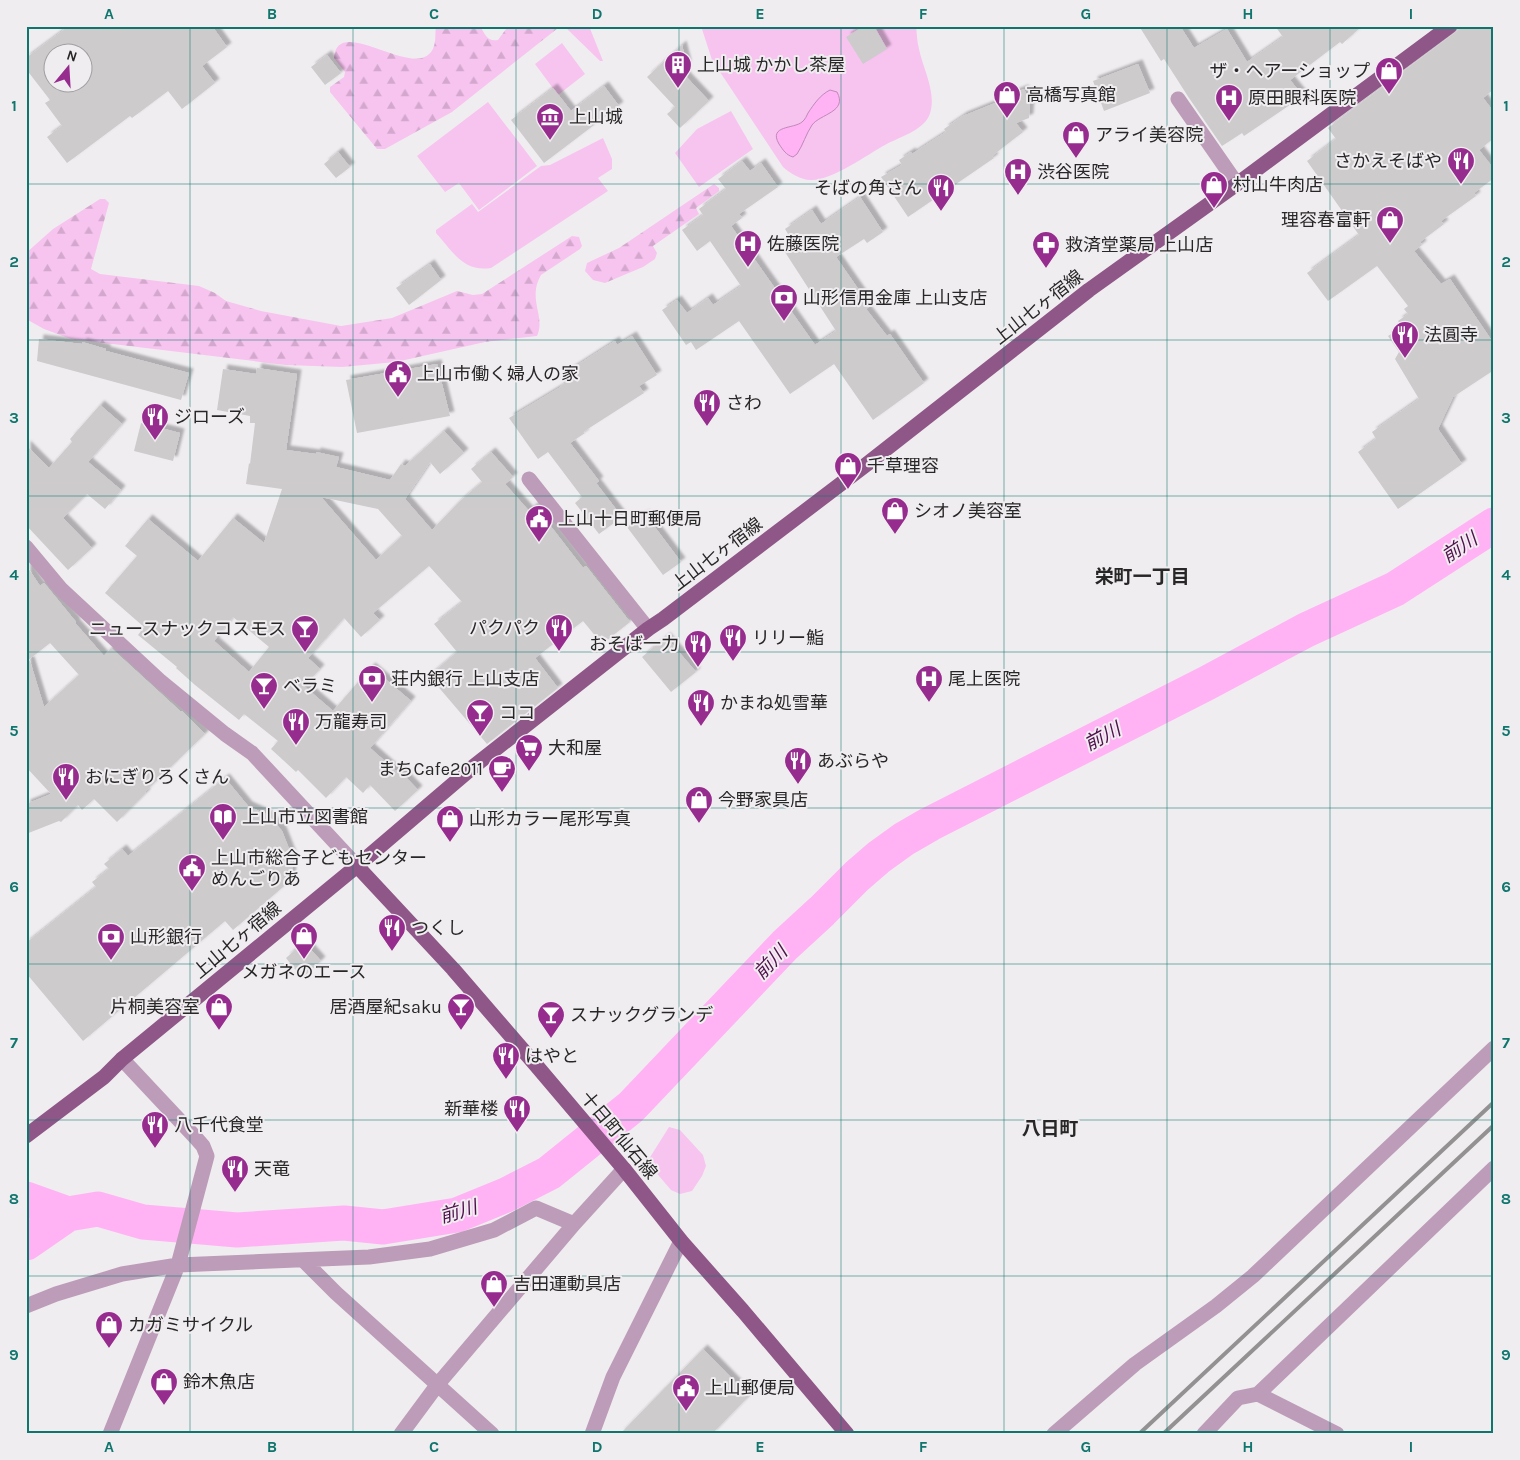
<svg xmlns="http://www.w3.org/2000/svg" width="1520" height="1460" font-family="Karla,'Noto Sans JP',sans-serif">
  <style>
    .green { fill: #f7c4f0 }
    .forest { fill: url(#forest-firs) }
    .water { fill: #ffb3f5; stroke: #be89b7 }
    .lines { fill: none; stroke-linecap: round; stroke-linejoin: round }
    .river { stroke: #ffb3f5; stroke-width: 35 }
    .building { fill: #cecbcd; fill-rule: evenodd; filter: url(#shadow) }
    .minor { stroke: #bc9cb8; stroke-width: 15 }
    .major { stroke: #8f5688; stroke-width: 15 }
    .rail { stroke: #939192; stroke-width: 4 }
    .grid { fill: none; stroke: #0f766e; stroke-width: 1; stroke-opacity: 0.55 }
    .labels { text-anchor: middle; stroke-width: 4; stroke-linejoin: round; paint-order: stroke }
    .poi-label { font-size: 18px; fill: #282727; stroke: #f0edf0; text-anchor: start }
    .street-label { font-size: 18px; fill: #282727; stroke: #f0edf0 }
    .water-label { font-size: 19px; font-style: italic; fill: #500f4c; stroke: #f0edf0 }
    .neighbourhood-label { font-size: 19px; font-weight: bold; fill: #282727; stroke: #f0edf0 }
    .neatline { fill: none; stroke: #0f766e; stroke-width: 2 }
    .grid-label { font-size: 16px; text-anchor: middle; font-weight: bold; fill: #0f766e }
  </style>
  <defs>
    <pattern id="forest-firs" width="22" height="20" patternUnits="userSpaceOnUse" patternTransform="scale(1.25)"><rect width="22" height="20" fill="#f7c4f0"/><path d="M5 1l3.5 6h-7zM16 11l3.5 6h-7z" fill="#d4a8ce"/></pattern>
    <filter id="shadow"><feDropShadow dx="4.5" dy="-4.5" stdDeviation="1" flood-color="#0004"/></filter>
  </defs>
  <rect width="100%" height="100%" fill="#f0edf0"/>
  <!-- green -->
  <path class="green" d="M564,26h25l14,35h-3z
    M701,26h215c1,8 1,16 3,23 4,20 19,46 10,67 -7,15 -30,21 -44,29 -17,9 -55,37 -75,35 -8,0 -21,-7 -27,-13l-71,-107z
    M562,43l23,31 -27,21 -23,-31z
    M488,102l49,64 -58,44 -20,-27 -14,9 -28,-36z
    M731,111l22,38 -54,38 -24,-34 22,-24z
    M603,138l9,21v10l-14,9 10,13 -117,77c-28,4 -38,-16 -55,-35v-3l36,-26 6,8 63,-46 9,-1z
    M669,1127l11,3 23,25 3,11 -4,10 -10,15 -12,3 -9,-4 -24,-28z"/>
  <!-- forest -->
  <path class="forest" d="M436,26h44c5,8 7,16 18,14l8,-11v-3h57l-5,2 -106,84 -67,37h-8l-47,-57v-5l14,-10 1,-5 -11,-14c3,-47 87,29 100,-12 2,-6 1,-14 2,-20z
    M714,184l5,4v3l-23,17 3,6 -46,32 4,7 -2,6 -12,8 -38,16 -12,-3 -8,-9 2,-8 32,-15z
    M100,199h5l4,4 -18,66 9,5 99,12 16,7 11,8 35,10 80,15 51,-8 65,-27 16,4 9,-1 90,-58 7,1 3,9 -2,3 -39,26c-14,25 5,41 -4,61l-52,6 -89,20 -54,5 -56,-2 -215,-26 -27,-10 -18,-10v-66l27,-24z"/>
  <!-- water -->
  <path class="water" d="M830,90l7,2c11,20 -17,22 -25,33 -6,9 -9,20 -15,29l-4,3c-7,-2 -10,-7 -14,-13 -11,-19 15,-15 23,-22 3,-2 5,-7 6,-9 6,-9 12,-18 22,-23z"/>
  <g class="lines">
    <!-- river -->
    <path class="river" d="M26,1199l42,15
      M26,1243l42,-29 30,-5 45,13 94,8 107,-7 39,4 74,-12 49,-20 43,-22 82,-66 154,-162 37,-34 35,-35 22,-19 25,-18 26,-15 277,-141 99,-53 89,-41 99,-64"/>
  </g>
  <!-- building -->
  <path class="building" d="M69,26h143l15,21 -25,19 13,17 -33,26 -14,-18 -36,27 -2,-2 -63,47 -20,-26 15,-11 -17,-23 5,-3 -24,-31v-11zM52,52h30v30h-30z
    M864,26h10l13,23 -24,15 -17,-27z
    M1139,26h41l14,22 33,-19 20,33 36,-25 -8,-11h87l-20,18 -2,-2 -50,38 13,16 -59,40 -2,-3 -20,13 -33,-48 -25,-39 -3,2z
    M1464,26h30v63l-11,9 11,14v26l-15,12 15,19v9l-20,15 2,3 -35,25 3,3 -24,18 2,3 -8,6 27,33 9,-5 44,65v26l-41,27 -15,32 24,35 -64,45 -40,-57 18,-13 -4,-7 47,-33 -24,-40 4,-7 -11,-16 14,-9 -4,-6 10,-7 -4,-5 4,-3 -31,-40 -49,35 -21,-28 52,-38 -52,-74 29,-22 -8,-11z
    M682,45l5,20 -10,2 32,34 -29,27 -13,-14 8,-7 -28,-30z
    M327,55l14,18 -16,12 -14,-18z
    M1138,64l12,29 -46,18 -11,-30z
    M604,86l15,20 -75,57 -33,-43 42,-32 18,23z
    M1024,89l6,14 -1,15 -13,5 7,9 -31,24 2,2 -86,59 -27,-40 21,-12 -3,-5 12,-8 1,2 34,-22 -2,-3 19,-13 47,-19 -1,-2z
    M338,152l12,15 -14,11 -12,-14z
    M742,161l8,10 11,-8 17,24 -39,27 3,4 -11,8 84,119 21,-14 -53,-82 10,-7 -8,-13 27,-19 9,14 39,-27 23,35 -16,11 -3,-4 -28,18 34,49 -4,3 21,27 3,-2 34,49 -51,37 -39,-56 -44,30 -51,-73 -43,29 -5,-8 -5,3 -24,-35 15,-10 10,13 21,-15 5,7 28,-19 -31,-45 -13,10 -15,-21 21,-15 -4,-6 27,-20 -8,-10z
    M430,264l11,16 -32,25 -13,-17z
    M632,336l25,39 -18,11 5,7 -61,39 2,1 -15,10 29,38 -3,2 26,34 -23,17 -24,-31 7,-6 -34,-45 -10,7 -29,-41 50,-30 5,-5 -5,-6 56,-36 2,4z
    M39,339l43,5v-2l24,7v2l83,22 -8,27 -144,-39z
    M437,364l13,52 -93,17 -11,-53z
    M257,368l40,6 -11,76 30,4v-2l23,5 -3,10 54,13 11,-16 4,2 39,-35 20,22 -24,21 -10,-12 -25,37 27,31 27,-28 23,-20 -11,-13 20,-17 22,25 -8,7 24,27 6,-5 48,62 3,-2 44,56 -28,22 -19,-23 -48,37 23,30 -71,56 -58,-68 28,-24 -23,-28 28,-22 -33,-36 -56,47 7,7 -19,17 -17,-19 -36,40 12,11 -16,17 29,25 38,-44 40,34 -41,47 26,23 2,-2 20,21 -23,21 -25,-26 -7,8 -17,-16 -20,21 -28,-28 -2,2 -25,-23 7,-8 -34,-27 -5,6 -44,-35 -19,-17 1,-1 -39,-32 6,-8 -39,-34 32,-37 -12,-10 23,-27 50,42 35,-43 31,25 18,-54 -36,-5 3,-21 1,1 5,-41h-5v-7l-33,-6 6,-41 33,5zM321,497l57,12 24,27 -26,24zM233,617l36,30 -20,25 -35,-31z
    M100,405l22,19 -34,38 33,28 -16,19 -18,-15 -24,24 29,30 -24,22 -42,-45v-80l23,23 23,-26 -2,-3z
    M141,423l39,10 -7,28 -39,-10z
    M645,514l36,48 -18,13 -36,-48z
    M26,565l14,21 4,-3 32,39 -1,1 29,33 7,-8 70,64 1,-1 23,23 -60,58 1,1 -29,29 -23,-23 -12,11 -4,-5 -17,17 -2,-1 -33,13v-30l25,-10 -25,-27zM50,643l29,32 -35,32 -14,-46h-3z
    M666,637l30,35 -25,20 -29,-35z
    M225,778l23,28 20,9 14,16 11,28 -2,21 -58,50 -8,-9 -142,120 -57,-68v-30l70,-56 -4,-5 17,-13 -5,-5 18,-15 6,7z
    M304,942l17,19 -19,17 -16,-20z
    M703,1349l46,47 -37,38h-92z"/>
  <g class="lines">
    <!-- minor -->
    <path class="minor" d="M1178,99l59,85
      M529,479l119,150
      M26,547l35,42 98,91 66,54 27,19 105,113
      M574,1224l50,-55
      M303,1260l33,33 156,141
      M26,1306l30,-12 66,-20 56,-9 191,-8 61,-8 64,-19 42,-22 38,16 -136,160 -37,50
      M1258,1394l79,40
      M110,1434l68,-169 29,-109 -4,-10 -7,-8 -74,-79
      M592,1434l21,-57 68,-136
      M1054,1434l81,-70 81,-58 37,-30 241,-228
      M1204,1434l34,-36 20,-4 236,-226"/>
    <!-- major -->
    <path class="major" d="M357,866l96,103 82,95 89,105 57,72 62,70 104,123
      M26,1136l78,-59 18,-18 235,-193 116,-99 175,-138 15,-10 204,-155 222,-174 148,-106 213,-158"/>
    <!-- rail -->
    <path class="rail" d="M1139,1434l355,-332
      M1163,1434l331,-309"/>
  </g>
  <!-- grid -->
  <path class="grid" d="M190,26v1408M353,26v1408M516,26v1408M679,26v1408M841,26v1408M1004,26v1408M1167,26v1408M1330,26v1408M26,184h1468M26,340h1468M26,496h1468M26,652h1468M26,808h1468M26,964h1468M26,1120h1468M26,1276h1468"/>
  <!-- icons -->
  <defs>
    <symbol id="building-pin" viewBox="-11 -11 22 30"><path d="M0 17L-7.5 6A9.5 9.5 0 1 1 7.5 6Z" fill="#972c8f" stroke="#f0edf0"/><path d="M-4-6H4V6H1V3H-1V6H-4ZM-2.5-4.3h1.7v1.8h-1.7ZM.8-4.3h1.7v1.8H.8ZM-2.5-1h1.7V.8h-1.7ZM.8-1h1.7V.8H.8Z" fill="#fff"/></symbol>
    <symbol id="shop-pin" viewBox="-11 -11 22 30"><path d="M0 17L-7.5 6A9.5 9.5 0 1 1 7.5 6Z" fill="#972c8f" stroke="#f0edf0"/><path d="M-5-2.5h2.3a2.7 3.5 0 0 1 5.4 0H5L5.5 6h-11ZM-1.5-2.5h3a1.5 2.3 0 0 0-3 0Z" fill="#fff"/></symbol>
    <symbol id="hospital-pin" viewBox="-11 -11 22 30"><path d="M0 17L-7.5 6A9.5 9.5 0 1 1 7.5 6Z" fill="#972c8f" stroke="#f0edf0"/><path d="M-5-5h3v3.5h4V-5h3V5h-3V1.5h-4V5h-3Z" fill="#fff"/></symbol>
    <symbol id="museum-pin" viewBox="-11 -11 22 30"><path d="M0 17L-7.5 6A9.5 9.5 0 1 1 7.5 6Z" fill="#972c8f" stroke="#f0edf0"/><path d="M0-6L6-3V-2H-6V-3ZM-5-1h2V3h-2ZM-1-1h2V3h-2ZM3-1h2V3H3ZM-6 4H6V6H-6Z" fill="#fff"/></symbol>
    <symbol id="restaurant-pin" viewBox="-11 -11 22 30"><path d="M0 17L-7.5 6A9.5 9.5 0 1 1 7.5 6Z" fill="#972c8f" stroke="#f0edf0"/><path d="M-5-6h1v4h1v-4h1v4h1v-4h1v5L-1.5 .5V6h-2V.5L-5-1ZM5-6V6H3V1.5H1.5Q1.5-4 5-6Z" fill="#fff"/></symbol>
    <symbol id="pharmacy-pin" viewBox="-11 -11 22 30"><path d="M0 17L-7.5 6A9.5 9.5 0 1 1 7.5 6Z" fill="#972c8f" stroke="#f0edf0"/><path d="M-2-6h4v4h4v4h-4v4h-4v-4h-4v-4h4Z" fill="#fff"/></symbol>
    <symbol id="bank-pin" viewBox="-11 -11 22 30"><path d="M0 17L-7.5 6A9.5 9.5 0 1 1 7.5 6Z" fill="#972c8f" stroke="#f0edf0"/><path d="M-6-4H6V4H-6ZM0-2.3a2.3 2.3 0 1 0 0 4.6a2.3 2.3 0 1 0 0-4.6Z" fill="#fff"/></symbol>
    <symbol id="civic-pin" viewBox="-11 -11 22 30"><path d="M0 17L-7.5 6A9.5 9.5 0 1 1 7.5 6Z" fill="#972c8f" stroke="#f0edf0"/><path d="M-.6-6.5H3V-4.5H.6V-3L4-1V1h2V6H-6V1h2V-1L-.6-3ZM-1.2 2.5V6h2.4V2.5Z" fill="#fff"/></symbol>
    <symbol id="bar-pin" viewBox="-11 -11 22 30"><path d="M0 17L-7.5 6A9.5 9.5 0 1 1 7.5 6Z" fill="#972c8f" stroke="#f0edf0"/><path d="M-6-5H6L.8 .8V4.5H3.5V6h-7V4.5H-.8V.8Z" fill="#fff"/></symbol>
    <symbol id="supermarket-pin" viewBox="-11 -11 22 30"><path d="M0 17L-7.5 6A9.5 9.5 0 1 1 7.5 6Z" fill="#972c8f" stroke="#f0edf0"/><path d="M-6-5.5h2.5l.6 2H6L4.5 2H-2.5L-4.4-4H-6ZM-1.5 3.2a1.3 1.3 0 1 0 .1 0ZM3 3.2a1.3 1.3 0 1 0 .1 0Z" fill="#fff"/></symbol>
    <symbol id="cafe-pin" viewBox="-11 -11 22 30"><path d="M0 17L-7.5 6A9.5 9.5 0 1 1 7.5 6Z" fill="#972c8f" stroke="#f0edf0"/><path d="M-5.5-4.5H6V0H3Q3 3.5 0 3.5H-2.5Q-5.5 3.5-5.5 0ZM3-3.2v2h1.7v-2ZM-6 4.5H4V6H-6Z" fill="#fff"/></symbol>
    <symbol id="library-pin" viewBox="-11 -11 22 30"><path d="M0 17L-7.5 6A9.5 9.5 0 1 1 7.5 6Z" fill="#972c8f" stroke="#f0edf0"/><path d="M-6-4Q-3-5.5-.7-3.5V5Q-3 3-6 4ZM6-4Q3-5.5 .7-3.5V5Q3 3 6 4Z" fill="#fff"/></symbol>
  </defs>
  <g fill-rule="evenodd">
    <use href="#building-pin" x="662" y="49" width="32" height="43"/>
    <use href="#shop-pin" x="1373" y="55" width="32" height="43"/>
    <use href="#shop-pin" x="991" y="79" width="32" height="43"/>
    <use href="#hospital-pin" x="1213" y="82" width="32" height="43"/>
    <use href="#museum-pin" x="534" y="101" width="32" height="43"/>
    <use href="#shop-pin" x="1060" y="119" width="32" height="43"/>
    <use href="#restaurant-pin" x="1445" y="145" width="32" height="43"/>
    <use href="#hospital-pin" x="1002" y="156" width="32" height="43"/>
    <use href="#shop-pin" x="1198" y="169" width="32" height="43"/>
    <use href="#restaurant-pin" x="925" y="172" width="32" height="43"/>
    <use href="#shop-pin" x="1374" y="204" width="32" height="43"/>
    <use href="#hospital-pin" x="732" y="228" width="32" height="43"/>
    <use href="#pharmacy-pin" x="1030" y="229" width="32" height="43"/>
    <use href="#bank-pin" x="768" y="282" width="32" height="43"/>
    <use href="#restaurant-pin" x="1389" y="319" width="32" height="43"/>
    <use href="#civic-pin" x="382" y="358" width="32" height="43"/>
    <use href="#restaurant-pin" x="691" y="387" width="32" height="43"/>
    <use href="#restaurant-pin" x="139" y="401" width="32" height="43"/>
    <use href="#shop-pin" x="832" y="450" width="32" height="43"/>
    <use href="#shop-pin" x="879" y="495" width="32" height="43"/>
    <use href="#civic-pin" x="523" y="503" width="32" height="43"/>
    <use href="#restaurant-pin" x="543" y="612" width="32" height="43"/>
    <use href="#bar-pin" x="289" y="613" width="32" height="43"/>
    <use href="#restaurant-pin" x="717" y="622" width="32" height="43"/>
    <use href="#restaurant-pin" x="682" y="628" width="32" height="43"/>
    <use href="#bank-pin" x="356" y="663" width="32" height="43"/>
    <use href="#hospital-pin" x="913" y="663" width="32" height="43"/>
    <use href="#bar-pin" x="248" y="670" width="32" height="43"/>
    <use href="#restaurant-pin" x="685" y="687" width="32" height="43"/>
    <use href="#bar-pin" x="464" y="697" width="32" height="43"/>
    <use href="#restaurant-pin" x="280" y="706" width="32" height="43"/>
    <use href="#supermarket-pin" x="513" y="732" width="32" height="43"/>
    <use href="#restaurant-pin" x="782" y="745" width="32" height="43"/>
    <use href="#cafe-pin" x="486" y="753" width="32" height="43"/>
    <use href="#restaurant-pin" x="50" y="761" width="32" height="43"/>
    <use href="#shop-pin" x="683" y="784" width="32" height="43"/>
    <use href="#library-pin" x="207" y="801" width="32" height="43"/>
    <use href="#shop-pin" x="434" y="803" width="32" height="43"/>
    <use href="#civic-pin" x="176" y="852" width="32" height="43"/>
    <use href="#restaurant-pin" x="376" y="912" width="32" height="43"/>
    <use href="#shop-pin" x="288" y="920" width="32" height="43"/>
    <use href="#bank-pin" x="95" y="921" width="32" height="43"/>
    <use href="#shop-pin" x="203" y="991" width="32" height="43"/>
    <use href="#bar-pin" x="445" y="991" width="32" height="43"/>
    <use href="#bar-pin" x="535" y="999" width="32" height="43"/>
    <use href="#restaurant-pin" x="490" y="1040" width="32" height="43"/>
    <use href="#restaurant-pin" x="501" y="1093" width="32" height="43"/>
    <use href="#restaurant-pin" x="139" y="1109" width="32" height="43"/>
    <use href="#restaurant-pin" x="219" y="1153" width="32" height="43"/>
    <use href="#shop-pin" x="478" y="1268" width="32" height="43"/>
    <use href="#shop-pin" x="93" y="1309" width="32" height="43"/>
    <use href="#shop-pin" x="148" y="1366" width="32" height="43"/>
    <use href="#civic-pin" x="670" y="1372" width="32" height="43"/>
  </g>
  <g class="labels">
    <!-- poi labels -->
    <g class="poi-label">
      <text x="697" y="71">上山城 かかし茶屋</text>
      <text x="1370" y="77" text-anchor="end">ザ・ヘアーショップ</text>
      <text x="1026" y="101">高橋写真館</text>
      <text x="1248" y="104">原田眼科医院</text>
      <text x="569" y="123">上山城</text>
      <text x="1095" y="141">アライ美容院</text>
      <text x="1442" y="167" text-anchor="end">さかえそばや</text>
      <text x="1037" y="178">渋谷医院</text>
      <text x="1233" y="191">村山牛肉店</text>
      <text x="922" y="194" text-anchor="end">そばの角さん</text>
      <text x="1371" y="226" text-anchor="end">理容春富軒</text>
      <text x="767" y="250">佐藤医院</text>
      <text x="1065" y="251">救済堂薬局 上山店</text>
      <text x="803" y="304">山形信用金庫 上山支店</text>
      <text x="1424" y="341">法圓寺</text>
      <text x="417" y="380">上山市働く婦人の家</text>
      <text x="726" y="409">さわ</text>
      <text x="174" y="423">ジローズ</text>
      <text x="867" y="472">千草理容</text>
      <text x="914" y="517">シオノ美容室</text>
      <text x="558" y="525">上山十日町郵便局</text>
      <text x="540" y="634" text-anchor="end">パクパク</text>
      <text x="286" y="635" text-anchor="end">ニュースナックコスモス</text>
      <text x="752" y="644">リリー鮨</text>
      <text x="679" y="650" text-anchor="end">おそば一力</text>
      <text x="391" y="685">荘内銀行 上山支店</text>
      <text x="948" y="685">尾上医院</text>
      <text x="283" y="692">ベラミ</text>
      <text x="720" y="709">かまね処雪華</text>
      <text x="499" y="719">ココ</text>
      <text x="315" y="728">万龍寿司</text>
      <text x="548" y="754">大和屋</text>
      <text x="817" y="767">あぶらや</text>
      <text x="483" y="775" text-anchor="end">まちCafe2011</text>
      <text x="85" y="783">おにぎりろくさん</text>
      <text x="718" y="806">今野家具店</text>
      <text x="242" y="823">上山市立図書館</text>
      <text x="469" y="825">山形カラー尾形写真</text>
      <text x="211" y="864">上山市総合子どもセンター<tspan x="211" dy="21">めんごりあ</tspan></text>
      <text x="411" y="934">つくし</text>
      <text x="130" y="943">山形銀行</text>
      <text x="304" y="978" text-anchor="middle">メガネのエース</text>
      <text x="200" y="1013" text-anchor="end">片桐美容室</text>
      <text x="442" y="1013" text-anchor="end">居酒屋紀saku</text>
      <text x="570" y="1021">スナックグランデ</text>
      <text x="525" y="1062">はやと</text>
      <text x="498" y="1115" text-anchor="end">新華楼</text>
      <text x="174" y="1131">八千代食堂</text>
      <text x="254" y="1175">天竜</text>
      <text x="513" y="1290">吉田運動具店</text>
      <text x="128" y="1331">カガミサイクル</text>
      <text x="183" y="1388">鈴木魚店</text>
      <text x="705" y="1394">上山郵便局</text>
    </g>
    <!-- street labels -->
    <g class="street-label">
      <text transform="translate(1038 307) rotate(-38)" y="6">上山七ヶ宿線</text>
      <text transform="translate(717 554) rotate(-37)" y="6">上山七ヶ宿線</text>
      <text transform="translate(237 940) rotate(-40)" y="6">上山七ヶ宿線</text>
      <text transform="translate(619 1135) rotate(50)" y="6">十日町仙石線</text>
    </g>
    <!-- water labels -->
    <g class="water-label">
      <text transform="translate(1459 547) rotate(-33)" y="7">前川</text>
      <text transform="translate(1102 736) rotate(-28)" y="7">前川</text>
      <text transform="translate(770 962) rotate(-46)" y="7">前川</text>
      <text transform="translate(458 1211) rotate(-16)" y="7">前川</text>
    </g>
    <!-- neighbourhood labels -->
    <g class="neighbourhood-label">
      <text x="1142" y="583">栄町一丁目</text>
      <text x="1050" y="1135">八日町</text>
    </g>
  </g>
  <!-- border -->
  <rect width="1520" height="1460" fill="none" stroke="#f0edf0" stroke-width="55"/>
  <!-- north arrow -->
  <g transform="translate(68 68) rotate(18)"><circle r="24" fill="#f0edf0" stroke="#a09ea0"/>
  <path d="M0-4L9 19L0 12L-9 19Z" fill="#972c8f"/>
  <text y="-8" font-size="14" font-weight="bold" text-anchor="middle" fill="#282727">N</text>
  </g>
  <rect x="28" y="28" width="1464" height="1404" class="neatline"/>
  <g class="grid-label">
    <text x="109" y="19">A</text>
    <text x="272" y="19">B</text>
    <text x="434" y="19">C</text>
    <text x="597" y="19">D</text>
    <text x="760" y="19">E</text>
    <text x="923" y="19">F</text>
    <text x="1086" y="19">G</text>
    <text x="1248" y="19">H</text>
    <text x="1411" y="19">I</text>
    <text x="14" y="111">1</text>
    <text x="1506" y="111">1</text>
    <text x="14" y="267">2</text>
    <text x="1506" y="267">2</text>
    <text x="14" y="423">3</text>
    <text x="1506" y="423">3</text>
    <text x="14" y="580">4</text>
    <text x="1506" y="580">4</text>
    <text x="14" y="736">5</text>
    <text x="1506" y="736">5</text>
    <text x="14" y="892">6</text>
    <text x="1506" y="892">6</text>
    <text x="14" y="1048">7</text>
    <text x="1506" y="1048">7</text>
    <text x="14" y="1204">8</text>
    <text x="1506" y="1204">8</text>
    <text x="14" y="1360">9</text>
    <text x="1506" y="1360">9</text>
    <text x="109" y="1452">A</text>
    <text x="272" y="1452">B</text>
    <text x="434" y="1452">C</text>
    <text x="597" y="1452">D</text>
    <text x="760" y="1452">E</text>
    <text x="923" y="1452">F</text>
    <text x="1086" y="1452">G</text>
    <text x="1248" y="1452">H</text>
    <text x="1411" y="1452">I</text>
  </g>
</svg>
